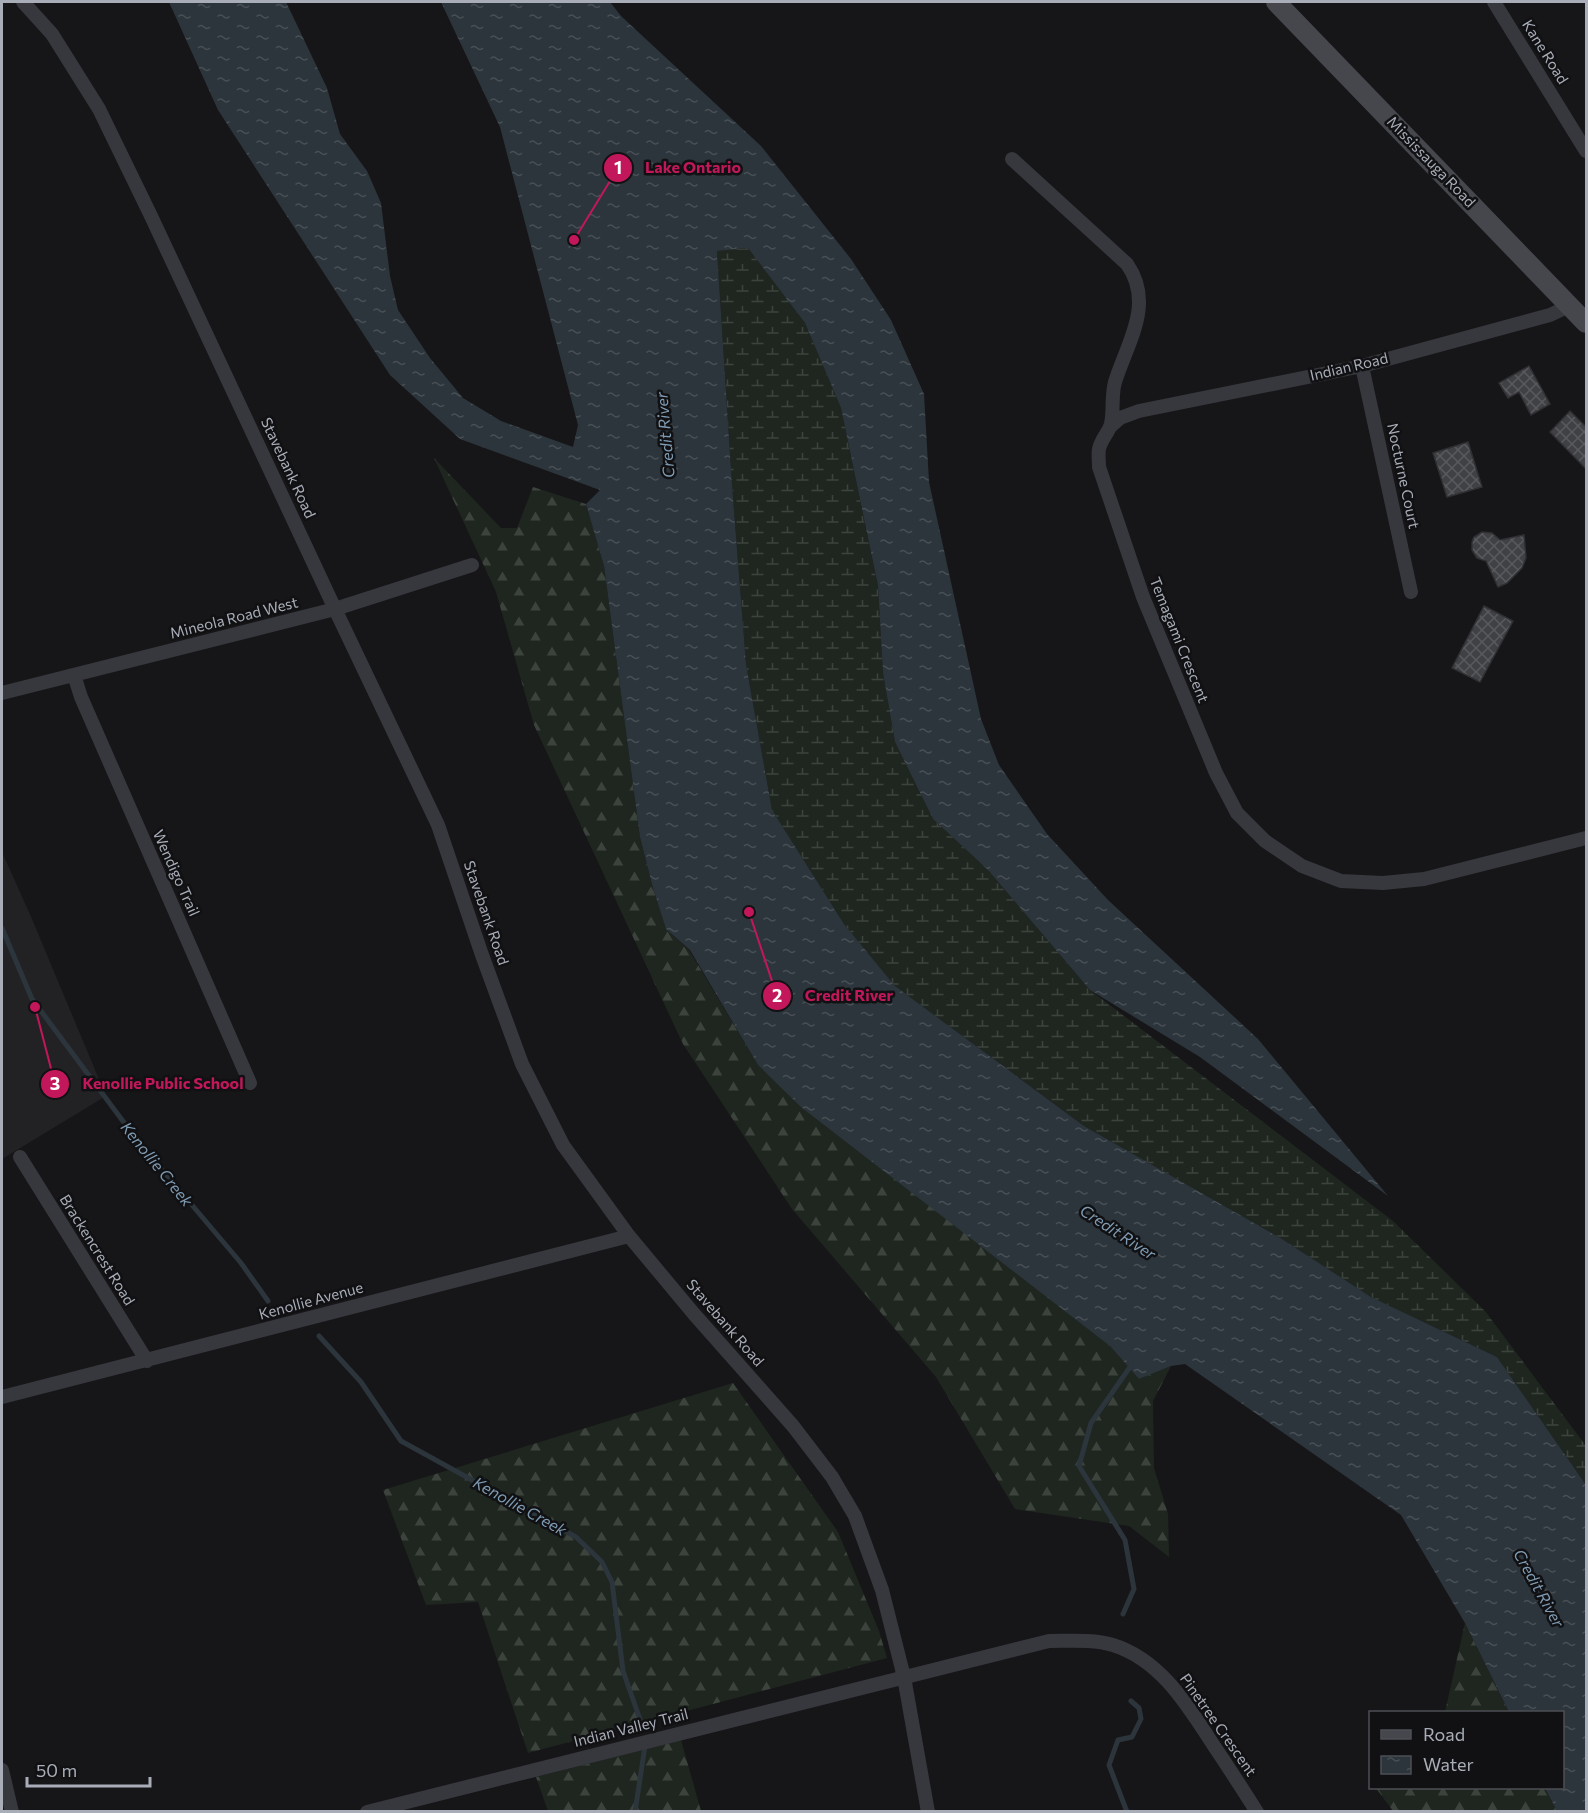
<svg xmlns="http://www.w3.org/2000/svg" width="1588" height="1813" font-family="Commissioner,sans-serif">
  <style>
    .built { fill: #222225 }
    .forest { fill: url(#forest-firs) }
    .wetland { fill: url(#wetland-marsh) }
    .water { fill: url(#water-ripples) }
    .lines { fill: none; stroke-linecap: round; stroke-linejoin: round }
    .stream { stroke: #2c353c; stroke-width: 5 }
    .building { fill: url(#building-cross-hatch); stroke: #303034; stroke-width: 1.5 }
    .street { stroke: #37383d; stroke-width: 14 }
    .secondary { stroke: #45474d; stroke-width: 20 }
    .labels { text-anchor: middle; stroke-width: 5; stroke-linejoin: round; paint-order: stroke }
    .street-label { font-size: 15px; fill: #a8adb8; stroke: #111113 }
    .water-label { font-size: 16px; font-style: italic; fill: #7f9bb3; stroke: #111113 }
    .leader { fill: none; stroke: #c2185b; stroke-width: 2 }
    .callout-dot { fill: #c2185b; stroke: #111113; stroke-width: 2 }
    .mark-label { font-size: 18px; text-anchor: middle; font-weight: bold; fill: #fff }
    .callout-label { font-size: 16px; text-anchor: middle; font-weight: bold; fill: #c2185b; stroke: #111113; stroke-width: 5; stroke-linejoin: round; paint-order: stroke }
  </style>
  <defs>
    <pattern id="forest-firs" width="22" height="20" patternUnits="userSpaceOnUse" patternTransform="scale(1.5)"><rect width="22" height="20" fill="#1e261f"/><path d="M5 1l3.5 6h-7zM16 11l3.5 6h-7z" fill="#3c433d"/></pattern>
    <pattern id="wetland-marsh" width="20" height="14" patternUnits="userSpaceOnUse" patternTransform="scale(1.5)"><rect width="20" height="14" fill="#1e261f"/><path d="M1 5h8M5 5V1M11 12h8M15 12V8" fill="none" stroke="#3c433d"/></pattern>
    <pattern id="water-ripples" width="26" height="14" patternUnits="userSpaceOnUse" patternTransform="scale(1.5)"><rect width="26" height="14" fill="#2c353c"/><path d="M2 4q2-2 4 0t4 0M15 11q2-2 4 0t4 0" fill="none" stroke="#485056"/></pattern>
    <pattern id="building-cross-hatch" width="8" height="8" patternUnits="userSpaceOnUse" patternTransform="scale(1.5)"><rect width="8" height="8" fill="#404145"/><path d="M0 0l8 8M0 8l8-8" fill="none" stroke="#595a5e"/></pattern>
  </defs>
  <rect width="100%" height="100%" fill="#161618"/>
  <!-- built -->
  <path class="built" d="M2,852l30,67 74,177 -104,63z"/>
  <!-- forest -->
  <path class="forest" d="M434,458l67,70h16l16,-41 53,17 18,62 36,271 13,51 13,41 23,21 69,115 352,281 29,33 32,-13 -18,35 1,67 14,46 1,43 -40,-31 -114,-17 -79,-132 -144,-168 -109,-165 -149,-319 -38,-133z
    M733,1383l105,149 41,99 8,27 -359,95 -50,-151 -52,3 -43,-115z
    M1465,1623l44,89h-64z
    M681,1740l20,71h-153l-12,-34z
    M1376,1788h169l12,23h-164z"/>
  <!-- wetland -->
  <path class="wetland" d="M748,248l57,75 36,85 37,179 5,86 12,69 38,77 55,51 102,120 303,231 92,90 101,135v39l-89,-128 -126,-60 -89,-58 -198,-113 -189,-140 -51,-62 -72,-114 -26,-146 -14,-179 -15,-234z"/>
  <!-- water -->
  <path class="water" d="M169,2h117l41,86 13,46 27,37 14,32 9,73 8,34 32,48 33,40 38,23 72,26 5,-22 -78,-298 -59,-125h169l11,14 140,130 90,113 40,61 33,74 5,88 52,237 18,46 48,69 61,66 150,139 130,157 -188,-139 -110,-67 -102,-120 -55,-51 -38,-77 -12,-69 -5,-87 -37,-178 -36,-85 -57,-75 -31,3 15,234 14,179 26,146 72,114 51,62 189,140 198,113 89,58 126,60 89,128v326h-29l-12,-23h17v-76h-53l-44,-89 -64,-108 -216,-151 -14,2 -32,13 -29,-33 -309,-239 -43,-42 -68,-115 -24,-21 -13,-41 -13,-51 -36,-271 -18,-62 14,-14 -140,-51 -70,-64 -172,-265z"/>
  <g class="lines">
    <!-- stream -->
    <path class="stream" d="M2,928l30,71 105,141 104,123 27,38
      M319,1336l42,46 40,59 175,96 26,25 10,20 11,89 19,54
      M1123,1614l11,-25 -9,-49 -46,-74 12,-43 39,-56 2,-5
      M635,1812l10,-66
      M1127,1812l-18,-47 9,-25 14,-3 9,-18 -2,-11 -8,-7"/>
  </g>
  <!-- building -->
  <path class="building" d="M1529,366l21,38 -19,11 -12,-23 -11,6 -9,-15z
    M1570,411l17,17v42l-37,-38z
    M1468,442l14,45 -35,10 -14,-44z
    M1482,532l10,1 8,7 24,-5 2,23 -4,10 -15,15 -9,4 -12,-26 -9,-3 -5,-8v-8l2,-5z
    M1484,606l29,15 -33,61 -28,-14z"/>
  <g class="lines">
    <!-- street -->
    <path class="street" d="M23,2l29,32 47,75 52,107 184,393 103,216 44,130 40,109 41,81 66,91 65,78 99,112 39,51 23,39 27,74 22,87 24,135
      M1494,2l92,149
      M1012,159l115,105c28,40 0,79 -12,118 -4,14 -1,28 -4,42 -2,8 -10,15 -12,25 -1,5 0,12 0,18l44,130 73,176 21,40 28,28 37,25 39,15 42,2 41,-4 162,-41
      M1362,366l49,226
      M1111,426l9,-8 19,-7 223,-45 188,-51 19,-9
      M74,675l7,22 169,386
      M2,693l333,-84 137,-44
      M20,1157l127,204
      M2,1397l627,-161
      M2,1770l10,42
      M367,1812l682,-171c20,0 44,-2 64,4 48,15 75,61 101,101 15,22 29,44 43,66"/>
    <!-- secondary -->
    <path class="secondary" d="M1276,2l310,321"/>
  </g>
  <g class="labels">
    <!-- street labels -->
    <g class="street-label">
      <text transform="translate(1545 52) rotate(58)" y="5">Kane Road</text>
      <text transform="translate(1431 162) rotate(46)" y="5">Mississauga Road</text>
      <text transform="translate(1349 367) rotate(-13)" y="5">Indian Road</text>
      <text transform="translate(288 468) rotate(65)" y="5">Stavebank Road</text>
      <text transform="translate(1403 476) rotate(78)" y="5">Nocturne Court</text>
      <text transform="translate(234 618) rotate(-14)" y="5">Mineola Road West</text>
      <text transform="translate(1179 640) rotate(68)" y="5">Temagami Crescent</text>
      <text transform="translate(176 873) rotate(66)" y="5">Wendigo Trail</text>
      <text transform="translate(486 913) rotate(71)" y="5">Stavebank Road</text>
      <text transform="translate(97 1250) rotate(58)" y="5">Brackencrest Road</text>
      <text transform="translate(311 1301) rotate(-15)" y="5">Kenollie Avenue</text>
      <text transform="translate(725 1323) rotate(49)" y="5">Stavebank Road</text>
      <text transform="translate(1218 1725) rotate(55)" y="5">Pinetree Crescent</text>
      <text transform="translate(631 1728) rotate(-14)" y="5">Indian Valley Trail</text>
    </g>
    <!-- water labels -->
    <g class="water-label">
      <text transform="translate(665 435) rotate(-95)" y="6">Credit River</text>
      <text transform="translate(157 1164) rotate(51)" y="6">Kenollie Creek</text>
      <text transform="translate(1118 1232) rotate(33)" y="6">Credit River</text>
      <text transform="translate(520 1506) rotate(29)" y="6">Kenollie Creek</text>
      <text transform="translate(1539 1588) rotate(61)" y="6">Credit River</text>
    </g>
  </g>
  <!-- callouts -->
  <path class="leader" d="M574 240L618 168M749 912L777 996M35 1007L55 1084"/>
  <g class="callout-dot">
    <circle cx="574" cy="240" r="6"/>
    <circle cx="749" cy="912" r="6"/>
    <circle cx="35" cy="1007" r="6"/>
    <circle cx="618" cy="168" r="15"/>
    <circle cx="777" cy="996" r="15"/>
    <circle cx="55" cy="1084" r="15"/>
  </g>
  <g class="mark-label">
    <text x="618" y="174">1</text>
    <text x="777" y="1002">2</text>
    <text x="55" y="1090">3</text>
  </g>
  <g class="callout-label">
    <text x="693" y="173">Lake Ontario</text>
    <text x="849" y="1001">Credit River</text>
    <text x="163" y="1089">Kenollie Public School</text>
  </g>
  <!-- border -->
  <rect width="1588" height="1813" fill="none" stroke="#a8adb8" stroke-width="6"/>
  <!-- legend -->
  <rect x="1369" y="1711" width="195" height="78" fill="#111113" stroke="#4d4f55" stroke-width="1.5"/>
  <rect x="1381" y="1730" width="30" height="9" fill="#45474d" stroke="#4d4f55" stroke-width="1.5"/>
  <text x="1423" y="1741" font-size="18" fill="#a8adb8">Road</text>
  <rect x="1381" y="1756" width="30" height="18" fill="url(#water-ripples)" stroke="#4d4f55" stroke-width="1.5"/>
  <text x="1423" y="1771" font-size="18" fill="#a8adb8">Water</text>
  <!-- scale -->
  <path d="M27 1777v9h123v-9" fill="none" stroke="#a8adb8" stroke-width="3"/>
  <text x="36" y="1777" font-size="18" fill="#a8adb8" stroke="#111113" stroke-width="4.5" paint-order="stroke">50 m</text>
</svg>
